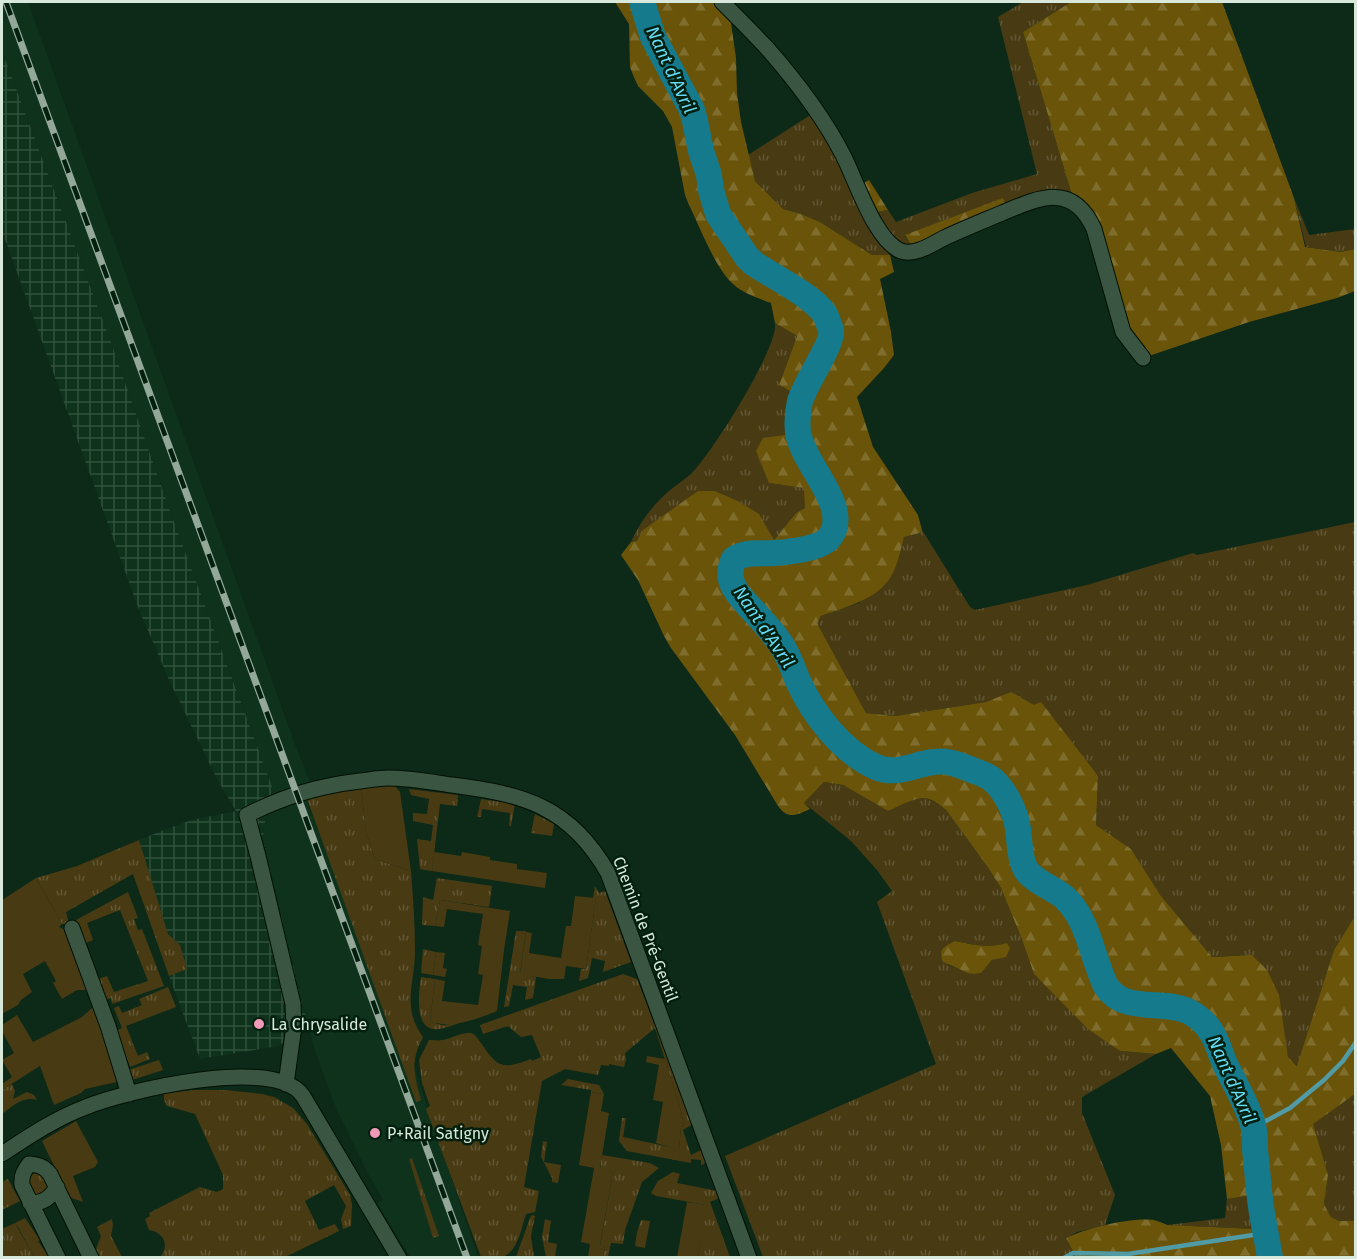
<svg xmlns="http://www.w3.org/2000/svg" width="1357" height="1259" font-family="'Fira Sans',sans-serif">
  <style>
    .built { fill: #0e321c }
    .industrial { fill: url(#industrial-grid) }
    .grass { fill: url(#grass-tufts); fill-rule: evenodd }
    .forest { fill: url(#forest-firs) }
    .garden { fill: #483b13 }
    .lines { fill: none; stroke-linecap: round; stroke-linejoin: round }
    .stream { stroke: #509ba5; stroke-width: 4.5 }
    .river { stroke: #167a8d; stroke-width: 26 }
    .minor-casing { stroke: #001103; stroke-width: 17 }
    .minor { stroke: #3a5642; stroke-width: 15 }
    .rail-casing { stroke: #93a899; stroke-width: 7 }
    .rail { stroke: #031f0e; stroke-width: 4.5; stroke-dasharray: 14; stroke-linecap: butt }
    .poi-dot { fill: #f09ab7; stroke: #031f0e; stroke-width: 2 }
    .labels { text-anchor: middle; stroke-width: 5; stroke-linejoin: round; paint-order: stroke }
    .street-label { font-size: 16px; fill: #d8e9dc; stroke: #031f0e }
    .poi-label { font-size: 16px; fill: #d8e9dc; stroke: #031f0e; text-anchor: start }
    .water-label { font-size: 18px; font-style: italic; fill: #64dcf7; stroke: #031f0e }
  </style>
  <defs>
    <pattern id="industrial-grid" width="8" height="8" patternUnits="userSpaceOnUse" patternTransform="scale(1.5)"><rect width="8" height="8" fill="#0e321c"/><path d="M0 4h8M4 0v8" fill="none" stroke="#30503c"/></pattern>
    <pattern id="grass-tufts" width="24" height="20" patternUnits="userSpaceOnUse" patternTransform="scale(1.5)"><rect width="24" height="20" fill="#483b13"/><path d="M3 7l-1-3M5 7V3M7 7l1-3M15 17l-1-3M17 17v-4M19 17l1-3" fill="none" stroke="#625735"/></pattern>
    <pattern id="forest-firs" width="22" height="20" patternUnits="userSpaceOnUse" patternTransform="scale(1.5)"><rect width="22" height="20" fill="#6a540a"/><path d="M5 1l3.5 6h-7zM16 11l3.5 6h-7z" fill="#7f6d2d"/></pattern>
  </defs>
  <rect width="100%" height="100%" fill="#0d2917"/>
  <!-- built -->
  <path class="built" d="M2,2h26l267,742 15,38 -9,3 92,246 10,3 75,223h-68l-33,-54 6,-3 -15,-26 -32,-66 -20,-54 -9,-31 -44,-183 1,-15 4,-10 12,-7 -111,-300 -57,-163 -110,-294z"/>
  <!-- industrial -->
  <path class="industrial" d="M2,51l110,294 57,163 111,300 -12,7 -4,10 -1,15 44,183 -28,23 -79,13 -31,-83 18,-7 -7,-24 -12,-11 -29,-94 27,-11 26,-9 44,-9 -19,-32 -47,-97 -31,-72 -137,-379z"/>
  <!-- grass -->
  <path class="grass" d="M1023,2h48l-48,30 49,163 -66,10 -3,-6 -98,37 6,9c-19,-2 -25,-18 -34,-33l11,-2 8,12 76,-29 65,-19 -39,-157z
    M812,114c15,23 26,46 38,71 11,25 21,50 40,70h-18l-52,-33 -19,-8 -18,-5 -28,-28 -7,-26z
    M1294,198l15,37 46,-6v20l-14,3 -35,-5z
    M775,323l22,13 -18,49 11,6 -5,31v13l-16,48 36,5v21l-9,4 -22,27 -38,-40 -21,-9h-17l-61,50 -6,1c9,-20 21,-36 38,-51 7,-6 15,-11 22,-17 20,-19 88,-127 84,-151z
    M1355,522v394l-21,34 -36,116 -10,-8 -5,-32 -32,-71 -39,2 -51,-61 -30,-47 -35,-24 2,-49 -64,-71 -23,-12 -25,9 -91,14 -29,-3 -49,-90 4,-7 38,-13 26,-19 7,-9 12,-38 16,-4 2,-3 48,77 5,3 112,-25 106,-32 4,2z
    M824,782l19,3 45,26c9,-4 28,-14 37,-13 7,1 16,8 21,12l41,56 14,22 20,49 13,37 86,77 36,3 -74,43v16l33,82 -10,30 -28,7 -11,6 10,19h-313l-38,-101 211,-92 -59,-162 15,-11 -15,-21 -26,-29 -47,-38zM955,941l26,5 12,1 13,9 -14,4 -11,13 -8,1 -25,-9z
    M361,787l5,45 9,27 36,12c2,27 4,53 4,80 0,32 -14,56 8,86 -13,24 -9,38 -2,63l-5,2 -110,-306z
    M409,789l49,6 -1,11 -17,-2 -8,67 -12,-2 -3,-30 14,2 2,-16 -20,-4v-8l14,1 2,-15 -18,-4z
    M481,799l34,5 -4,22h-2l1,-13 -28,-4 -1,8h-4z
    M535,814l19,10 -2,12 -21,-3z
    M139,840l29,94 12,11 7,24 -18,7 -36,-102 -67,38 3,12h-7l-26,-46 41,-12z
    M437,878l55,8 -3,21 -49,-7 -5,26 -13,-1 1,-28 10,3z
    M595,886l4,7 6,-2 26,71 -28,10 2,-11 -13,-3 -4,20 -9,3 2,-12h5l10,-71h-3z
    M128,892l10,26 -4,1 4,11 4,-1 22,57 -52,18 -1,-6 -6,2 -7,-21 9,-3 7,16 34,-11 -28,-71 -33,13 6,17 -9,4 -8,-24z
    M516,931h10l-6,42 16,4 -3,21 -8,2 2,-13 -14,-2 -4,21 -5,1z
    M423,949l13,3 -3,23 -12,-2z
    M623,974l14,5 56,145 -10,6 8,25 10,-5 4,11 -1,3 -3,1v-5l-10,-1v4l-64,-12 -8,-10 3,-23h4l-3,19 56,12 2,-22 3,-2 -4,-18 -25,-79 -30,25 1,6 -2,8 -15,-3v2l-8,-1 -3,10 -33,-6 -23,12 -18,106 15,4 -4,21 -9,2c-5,15 -8,38 -24,43 -7,2 -14,0 -21,0l-55,-148 4,-3 -8,-23 -3,-23 10,-20c4,0 9,1 14,0 9,-2 19,-8 28,-7 4,1 7,6 10,10 17,25 21,27 50,16l1,2 9,-4 -9,-22 -11,2 -13,-11 -25,8 -3,-9z
    M421,977l14,2 -5,43 12,3 21,-3c-8,2 -16,6 -24,7 -26,4 -20,-37 -18,-52z
    M168,987l8,20 -50,19 12,30 9,-4 3,7 -20,8 -13,-36 5,-3 -8,-20 5,-2 3,7 20,-8 -3,-6z
    M159,1060l4,10 -31,10 -4,-10z
    M568,1079l31,6 5,9 -13,-2v-2l-30,-5z
    M12,1084l3,7 -2,8 14,-7 7,3 3,5c-15,-4 -24,6 -35,14v-24z
    M195,1090h30l37,4 12,3 19,11 14,16 43,71 2,10 -1,21 -8,3 -2,-10 5,-13 -12,-21 -29,16 14,29 16,-6 4,7 -54,26h-125c10,-11 4,-25 -11,-27l-4,-11 5,-3 -1,-3 51,-26 17,5 6,-3v-14l-28,-61 -28,-8 -3,-6v-7z
    M1355,1094v127h-16l-8,-4 -7,-13 4,-29 -16,-51z
    M543,1141l4,1 -3,20 17,3 -3,18 -6,-1v-4l-11,-21z
    M602,1155l48,8 9,5 -17,14 -17,48 -2,14 -12,-1 -3,14h-5l2,-10 -5,-1 13,-74 -13,-3z
    M412,1158l27,78 -6,2 -24,-79z
    M38,1172l6,1 5,17 -13,6 -9,-16 7,-7z
    M673,1172l7,2 -3,9 40,8 2,7 -9,4 20,55h-32l8,-52 -50,-9 -5,-3 7,-12z
    M8,1179l12,22 -18,9v-28z
    M1255,1195l1,34 -89,-4 58,-7 2,-19z
    M532,1215l3,1 -4,20 3,21h-18l14,-39z
    M112,1219l1,6 -2,11 11,21h-22l-4,-8 5,-13 -4,-9z
    M545,1219l6,2 -3,21 9,2 -2,13h-9l-4,-20z
    M641,1220l9,1 -5,27 -10,-2 2,-14z
    M15,1223l19,34h-32v-28z"/>
  <!-- forest -->
  <path class="forest" d="M615,2h101l14,14 6,42 1,35 4,29 14,59 28,28 18,5 19,8 52,33h18l4,17 -14,7 11,53 3,23 -10,13 -27,29 16,50 45,68 4,15 -2,3 -16,4c-3,12 -6,25 -11,36 -13,26 -47,34 -72,43l-4,7 49,90 29,3 91,-14 25,-10 23,13 7,-3 57,74 -2,49 35,24 30,47 51,61 40,-2 15,15 12,25 9,62 9,9 37,-116 21,-34v178l-42,30 15,51 -4,29 7,13 8,4h16v36h-279l-10,-19c21,-10 64,-21 88,-18 4,1 9,3 13,5l89,4 3,13h16l-8,-49 -40,6 -6,-54 -11,-49 -39,-48 -15,6 -36,-3 -32,-22 -54,-55 -13,-37 -20,-49 -14,-22 -41,-56c-5,-4 -13,-11 -21,-12 -9,-1 -28,9 -37,13l-45,-26 -19,-3 -20,21 6,6c-13,6 -22,11 -32,-3l-43,-71 -64,-87 -7,-12 -26,-56 -17,-25 10,-13 6,-1 6,-11 55,-39h17l21,9 23,14 15,26 22,-27 9,-5 -1,-20 -35,-5 -13,-32 7,-13 22,-3v-13l5,-31 -11,-6 18,-49 -22,-13 -4,-20c-13,-5 -27,-9 -38,-19 -18,-16 -33,-57 -44,-79l-4,-10 -13,-68 -9,-16 -25,-25 -5,-11 -3,-8 -1,-43z
    M1071,2h151l72,196 11,49 36,5 14,-3v42l-18,7 -88,24 -106,36 -11,-21 -34,-108 -26,-34 -49,-163z
    M869,180l19,30 -11,2 -15,-28z
    M1003,198l3,7 -82,36 -13,4 -6,-10z
    M955,941c22,4 30,8 52,2l3,5 -4,9 -14,3 -11,13 -7,1 -6,-1 -25,-11c-5,-14 1,-15 12,-21z"/>
  <!-- garden -->
  <path class="garden" d="M393,784l7,8 11,79 -36,-12 -9,-27 -5,-45z
    M434,852l27,4 1,-4 28,5v3l27,4v5l30,4 -2,15 -113,-17z
    M36,878l26,46 -3,3 12,6 16,57h-10l-15,9 -9,-16 3,-2 -11,-20 -22,13 9,18 -11,8 -3,5 -16,9v-114z
    M575,896l21,2 -10,71 -20,-3 -2,13h-15l-29,-5 6,-42 6,1 -3,20 32,5 5,-32h5z
    M440,900l70,11 -6,39 -7,61c-22,9 -44,17 -67,11l5,-43 10,2 -3,20 36,4 5,-30 -5,-1 4,-28 -4,-1 5,-31 -36,-5 -3,18 -9,-1z
    M436,952l9,1 -2,15 4,1 -2,8 -12,-2z
    M92,1008l5,3 13,35 7,36 -32,7 -4,4 -27,12 -14,-39 -38,24v-6l10,-7 -10,-17 12,-7 -12,-22v-6l15,-10 16,27 49,-25z
    M647,1056l18,3 15,48 4,18 -3,2 -2,23 -23,-7 7,-41 -10,-2 6,-35 -13,-3z
    M591,1092l13,2 -3,17 8,2 -9,55 13,4 -13,73 5,1 -2,11h-15l2,-13 -9,-2 13,-74 -15,-3z
    M76,1121l22,41 -3,5 -22,9 10,26 -14,-5 -27,-56z
    M687,1202l20,3 -9,52h-21z
    M25,1218l15,22 -2,1 11,16h-15l-16,-30 -3,-4z"/>
  <g class="lines">
    <!-- stream -->
    <path class="stream" d="M1264,1122l26,-14 34,-28 19,-19 13,-19
      M1253,1126l6,-1
      M1064,1258l9,-5 55,1 138,-21"/>
    <!-- river -->
    <path class="river" d="M642,2l11,35 39,73 3,11 6,30 8,24 2,15 7,24 29,43 6,6c19,13 58,32 71,50 3,4 5,12 7,17 3,12 -26,54 -31,71 -2,9 -3,22 -2,31 4,32 54,75 32,105 -8,12 -42,15 -56,16 -14,1 -27,-2 -40,6 -12,24 8,39 22,55 11,12 23,25 30,39 5,9 8,19 12,28 15,33 44,71 78,86 21,9 38,-3 58,-5 14,-2 26,3 38,8 8,3 16,5 22,11 12,11 22,32 24,48 2,13 1,27 7,39 6,12 28,20 39,29 19,17 25,43 33,66 3,8 5,16 9,23 18,28 55,13 82,25 9,5 17,11 22,19 7,10 10,22 14,32 10,21 23,41 29,63 2,8 2,17 2,25 2,16 3,33 5,49 2,19 7,39 10,59"/>
    <defs>
      <path id="minor" d="M722,2c15,15 30,30 45,46 29,33 56,68 76,107 13,25 32,86 58,96 14,5 31,-7 43,-13 19,-9 39,-17 58,-25 38,-16 71,-31 92,16l29,103 20,26
        M72,928l36,98 21,68
        M286,1084l8,-58 -1,-22 -35,-148 -11,-41c38,-19 71,-29 113,-34 9,-1 19,-3 28,-3 21,0 43,4 64,7 71,9 118,21 156,88l141,385
        M2,1154c26,-17 54,-36 84,-47 39,-16 189,-52 217,-11l96,162
        M30,1203c14,0 20,-5 27,-16
        M58,1258l-36,-73c-1,-9 2,-14 7,-21 9,1 15,2 21,10l41,84"/>
    </defs>
    <!-- minor casing -->
    <use href="#minor" class="minor-casing"/>
    <!-- minor -->
    <use href="#minor" class="minor"/>
    <defs>
      <path id="rail" d="M6,2l461,1256"/>
    </defs>
    <!-- rail casing -->
    <use href="#rail" class="rail-casing"/>
    <!-- rail -->
    <use href="#rail" class="rail"/>
  </g>
  <!-- markers -->
  <g class="poi-dot">
    <circle cx="259" cy="1024" r="6"/>
    <circle cx="375" cy="1133" r="6"/>
  </g>
  <g class="labels">
    <!-- street labels -->
    <g class="street-label">
      <text transform="translate(646 929) rotate(69)" y="6">Chemin de Pré-Gentil</text>
    </g>
    <!-- poi labels -->
    <g class="poi-label">
      <text x="271" y="1030">La Chrysalide</text>
      <text x="387" y="1139">P+Rail Satigny</text>
    </g>
    <!-- water labels -->
    <g class="water-label">
      <text transform="translate(671 70) rotate(65)" y="6">Nant d'Avril</text>
      <text transform="translate(764 627) rotate(56)" y="6">Nant d'Avril</text>
      <text transform="translate(1232 1080) rotate(66)" y="6">Nant d'Avril</text>
    </g>
  </g>
  <!-- border -->
  <rect width="1357" height="1259" fill="none" stroke="#d8e9dc" stroke-width="6"/>
</svg>
